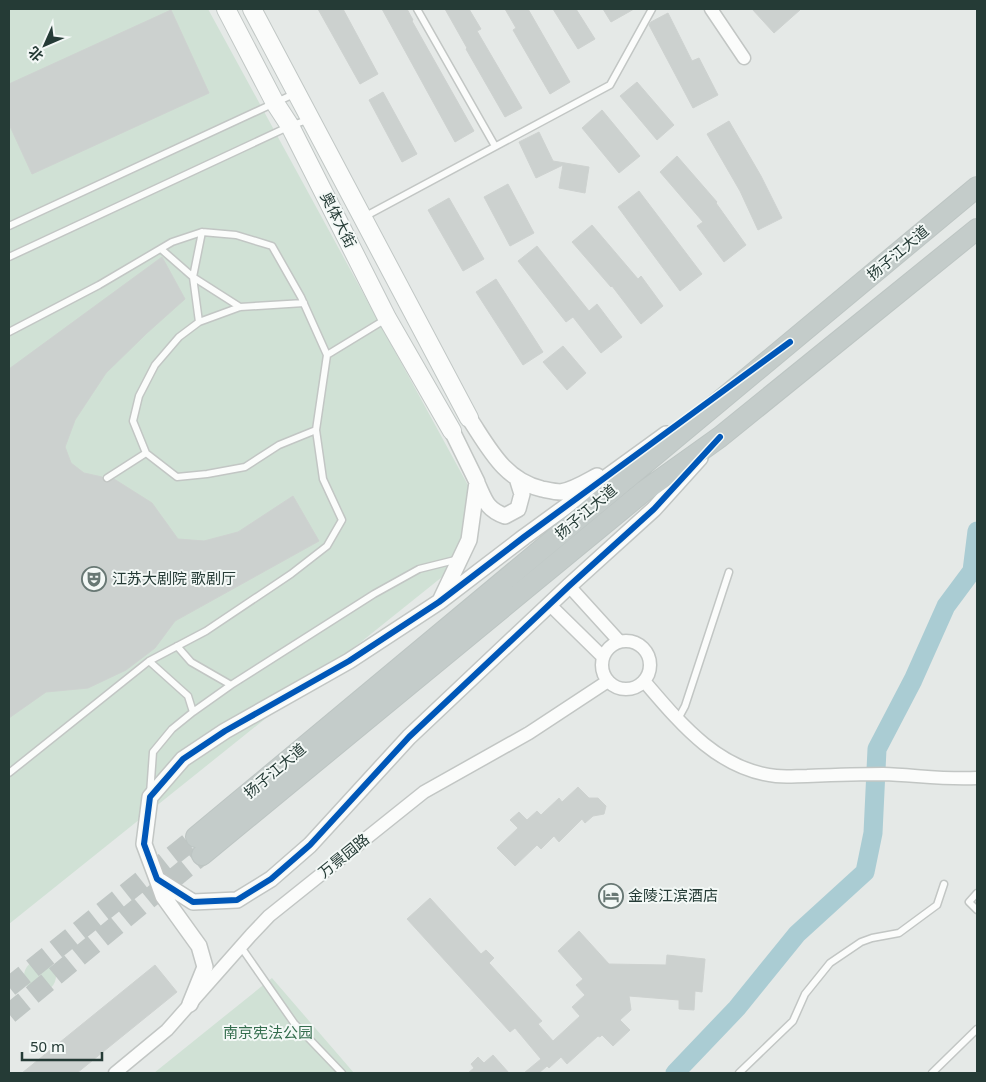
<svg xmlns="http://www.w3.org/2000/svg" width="986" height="1082" font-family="'Noto Sans','Noto Sans SC',sans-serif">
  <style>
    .green { fill: #d0e1d5 }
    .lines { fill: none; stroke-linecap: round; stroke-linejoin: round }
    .river { stroke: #aaccd3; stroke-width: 19 }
    .building { fill: #ccd1cf; stroke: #ced2d0 }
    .trunk-tunnel { stroke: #bfc6c4; stroke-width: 20; stroke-dasharray: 20 10; stroke-linecap: butt }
    .service-casing { stroke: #c2c6c4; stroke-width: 9 }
    .minor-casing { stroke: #c2c6c4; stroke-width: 15 }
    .tertiary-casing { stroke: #c2c6c4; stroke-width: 18 }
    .secondary-casing { stroke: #c1c7c5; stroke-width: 20 }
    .trunk-casing { stroke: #bdc5c3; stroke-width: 22 }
    .service { stroke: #fbfcfb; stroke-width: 6 }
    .minor { stroke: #fbfcfb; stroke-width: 12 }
    .tertiary { stroke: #fbfcfb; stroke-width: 15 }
    .secondary { stroke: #fbfcfb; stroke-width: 18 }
    .trunk { stroke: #c4ccca; stroke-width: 20 }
    .cycleway-casing { stroke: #f3f8f6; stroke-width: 9 }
    .cycleway { stroke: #0057b8; stroke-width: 6 }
    .labels { text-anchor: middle; stroke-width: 4; stroke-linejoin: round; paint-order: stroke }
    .street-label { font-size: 15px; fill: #253b36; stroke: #f3f8f6 }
    .poi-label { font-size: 15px; fill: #253b36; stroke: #f3f8f6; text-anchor: start }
    .park-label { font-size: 15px; fill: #336d4d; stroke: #f3f8f6 }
  </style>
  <rect width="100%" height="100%" fill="#e5e9e7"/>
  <!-- green -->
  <path class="green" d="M9,9h199l261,478c-2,39 -4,57 -27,90l-433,347z
    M24 976a16 16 0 1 1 32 0a16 16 0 1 1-32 0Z
    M272,978l82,95h-200z"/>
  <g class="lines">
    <!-- river -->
    <path class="river" d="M675,1073l62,-65 60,-74 68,-62 8,-39 4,-84 36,-69 33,-74 26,-35 5,-40"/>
  </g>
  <!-- building -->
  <path class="building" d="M318,9h25l35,65 -18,10z
    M382,9h25l6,11 -1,1 62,110 -19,11z
    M445,9h24l12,20 -4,2 45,77 -17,9 -39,-68 1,-1z
    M505,9h23l42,73 -20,12 -37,-64 3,-2z
    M553,9h23l19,30 -17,10z
    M603,9h31l-23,13z
    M752,9h49l-27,24z
    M171,10l38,83 -177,81 -23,-50v-40z
    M668,13l24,48 7,-3 19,37 -25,13 -44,-83 2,-3z
    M637,82l37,43 -17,15 -37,-44z
    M383,92l34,62 -15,8 -33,-62z
    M602,110l38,46 -21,17 -37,-45z
    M729,121l32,55 21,42 -24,12 -18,-39 -33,-57z
    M539,132l14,29 36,6 -4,26 -26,-5 4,-23 -27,13 -17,-36z
    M677,156l40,46 -1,1 30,42 -22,17 -27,-36 6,-4 -43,-50z
    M508,184l26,49 -24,13 -26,-49z
    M639,191l63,83 -22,17 -62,-84z
    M449,198l35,61 -21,12 -35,-61z
    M592,225l46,54 3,-3 22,30 -22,18 -29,-38 -1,1 -39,-45z
    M537,246l52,65 8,-7 25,33 -21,16 -28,-36 -7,5 -48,-61z
    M162,257l23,42 -38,34 -41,40 -31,47 -10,27 6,16 13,10 18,4 3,6 9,-4 38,24 26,36 26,2 34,-9 55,-36 26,45 -144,80 -20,27 -29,22 -38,18 -42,4 -37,26v-349z
    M496,279l47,73 -20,13 -47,-73z
    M563,346l23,27 -19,17 -24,-28z
    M578,787l11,11h9l8,8 -2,8 -11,2 -8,7 -3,-4 -23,23 -5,-6 -13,13 -4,-4 -22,21 -18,-18 21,-20 -8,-8 9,-8 8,8 10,-9 4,4 18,-17 3,4z
    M430,898l51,56 5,-4 8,8 -5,5 53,58 -4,3 15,17 27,-25 -8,-9 13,-12 -9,-10 7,-6 -25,-28 21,-20 30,33 57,1 1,-10 38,4 -3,33 -7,-1 -1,19 -15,-1v-9l-50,-4 2,14 -11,10 10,10 -17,16 -11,-11 -2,2 -2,-1 -31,28 -6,-7 -12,11 -2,-2 -8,7h-15l17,-14 -26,-31 -5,4 -103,-113z
    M155,965l22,27 -100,81h-55z
    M493,1055l16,18h-41l6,-5 -3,-4 7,-7 6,6z"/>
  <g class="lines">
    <!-- trunk-tunnel -->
    <path class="trunk-tunnel" d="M9,987l187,-150
      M9,1014l193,-159"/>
    <defs>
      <path id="service" d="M417,9l78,137
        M364,217l246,-132 42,-76
        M9,226l287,-133
        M161,249l32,28 47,30
        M9,257l281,-131 20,-7
        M304,303l-64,4 -41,15 -20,15 -24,28 -16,31 -6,25 13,32 31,24 30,-3 38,-7 34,-22 37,-15
        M199,322l-6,-45 9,-45
        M9,332l90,-47 73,-43 30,-10 34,3 36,11 29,51 26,58 -11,75 7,49 19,41 -15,26 -36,28 -85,57 -57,30 -140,112
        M327,355l59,-36
        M107,478l39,-25
        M177,646l14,16 40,23
        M149,661l39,35 5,16
        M678,719l7,-13 44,-134
        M150,794l3,-42 19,-23 21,-17 38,-27 143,-91 45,-25 40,-10
        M977,893l-8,9 8,8
        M241,947l53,76 48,50
        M739,1073l54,-52 12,-27 25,-31 31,-21 11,-4 27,-5 38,-28 7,-21
        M932,1073l45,-44"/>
      <path id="minor" d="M711,9l33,49
        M569,586l50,55
        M550,605l53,52
        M602 665a24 24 0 1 1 48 0a24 24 0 1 1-48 0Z
        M644,681c36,42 74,89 132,95 10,1 21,0 31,0 25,-1 50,-2 76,-2 31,1 63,6 94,4
        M115,1073l52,-43 84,-95 18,-19 155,-124 105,-59 79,-52"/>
      <path id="tertiary" d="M469,418c20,30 35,62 73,71 5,1 13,3 19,3 12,-2 25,-10 36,-16
        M666,434l-142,103 -85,65 -90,59 -124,70 -42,28 -33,38 -6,47 13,35 36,23 44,-2 34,-21 39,-34 99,-108 160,-151 85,-77 46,-51
        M477,483c8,17 9,26 28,33l13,-7 4,-15 -5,-16
        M441,599l28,-59 8,-58 -25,-51
        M157,879l6,17 36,50 6,21 -15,37"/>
      <path id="secondary" d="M226,9l49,94 15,23 97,192 65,113
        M252,9l217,409"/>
      <path id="trunk" d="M196,837l781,-650
        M202,855l441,-363 77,-55 257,-208"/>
    </defs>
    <!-- service casing -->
    <use href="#service" class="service-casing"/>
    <!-- minor casing -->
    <use href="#minor" class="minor-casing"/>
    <!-- tertiary casing -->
    <use href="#tertiary" class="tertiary-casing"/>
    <!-- secondary casing -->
    <use href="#secondary" class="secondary-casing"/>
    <!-- trunk casing -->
    <use href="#trunk" class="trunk-casing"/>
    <!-- service -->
    <use href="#service" class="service"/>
    <!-- minor -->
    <use href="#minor" class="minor"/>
    <!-- tertiary -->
    <use href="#tertiary" class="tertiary"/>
    <!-- secondary -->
    <use href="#secondary" class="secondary"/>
    <!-- trunk -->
    <use href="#trunk" class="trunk"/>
    <defs>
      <path id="cycleway" d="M720,437l-66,72 -85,77 -160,151 -99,108 -39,34 -34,21 -44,2 -36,-23 -13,-35 6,-47 33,-38 42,-28 124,-70 90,-59 85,-65 266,-195"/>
    </defs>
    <!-- cycleway casing -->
    <use href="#cycleway" class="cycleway-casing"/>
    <!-- cycleway -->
    <use href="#cycleway" class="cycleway"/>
  </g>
  <!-- icons -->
  <defs>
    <symbol id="theatre-ring" viewBox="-11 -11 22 22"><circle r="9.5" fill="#f3f8f6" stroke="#687874" stroke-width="1.5"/><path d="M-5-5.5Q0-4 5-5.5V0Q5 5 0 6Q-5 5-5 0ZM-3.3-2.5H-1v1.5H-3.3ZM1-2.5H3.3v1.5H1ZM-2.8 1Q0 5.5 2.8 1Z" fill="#687874"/></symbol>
    <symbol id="hotel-ring" viewBox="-11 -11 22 22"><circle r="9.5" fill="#f3f8f6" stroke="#687874" stroke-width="1.5"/><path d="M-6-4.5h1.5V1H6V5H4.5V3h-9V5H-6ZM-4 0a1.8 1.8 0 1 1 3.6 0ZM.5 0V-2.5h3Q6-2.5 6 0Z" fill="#687874"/></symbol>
  </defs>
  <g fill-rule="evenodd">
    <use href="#theatre-ring" x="80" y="565" width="28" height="28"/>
    <use href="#hotel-ring" x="597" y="882" width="28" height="28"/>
  </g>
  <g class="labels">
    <!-- street labels -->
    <g class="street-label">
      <text transform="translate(338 220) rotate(63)" y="5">奥体大街</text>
      <text transform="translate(898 253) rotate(-40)" y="5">扬子江大道</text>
      <text transform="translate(586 512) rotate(-40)" y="5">扬子江大道</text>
      <text transform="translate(275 771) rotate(-40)" y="5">扬子江大道</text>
      <text transform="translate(344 856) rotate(-39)" y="5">万景园路</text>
    </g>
    <!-- poi labels -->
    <g class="poi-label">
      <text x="112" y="584">江苏大剧院 歌剧厅</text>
      <text x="628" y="901">金陵江滨酒店</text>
    </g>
    <!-- park labels -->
    <g class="park-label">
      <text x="268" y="1038">南京宪法公园</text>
    </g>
  </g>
  <!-- border -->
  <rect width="986" height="1082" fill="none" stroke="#253b36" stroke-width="20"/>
  <!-- north arrow -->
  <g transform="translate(45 45) rotate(225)" stroke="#f3f8f6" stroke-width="4" paint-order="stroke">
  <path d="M0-4L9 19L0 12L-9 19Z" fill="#253b36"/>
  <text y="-8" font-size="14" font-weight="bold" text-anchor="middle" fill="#253b36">北</text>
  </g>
  <!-- scale -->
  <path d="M22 1052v8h80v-8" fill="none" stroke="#253b36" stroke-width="2.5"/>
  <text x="30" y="1052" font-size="15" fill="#253b36" stroke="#f3f8f6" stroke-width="4" paint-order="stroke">50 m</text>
</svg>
